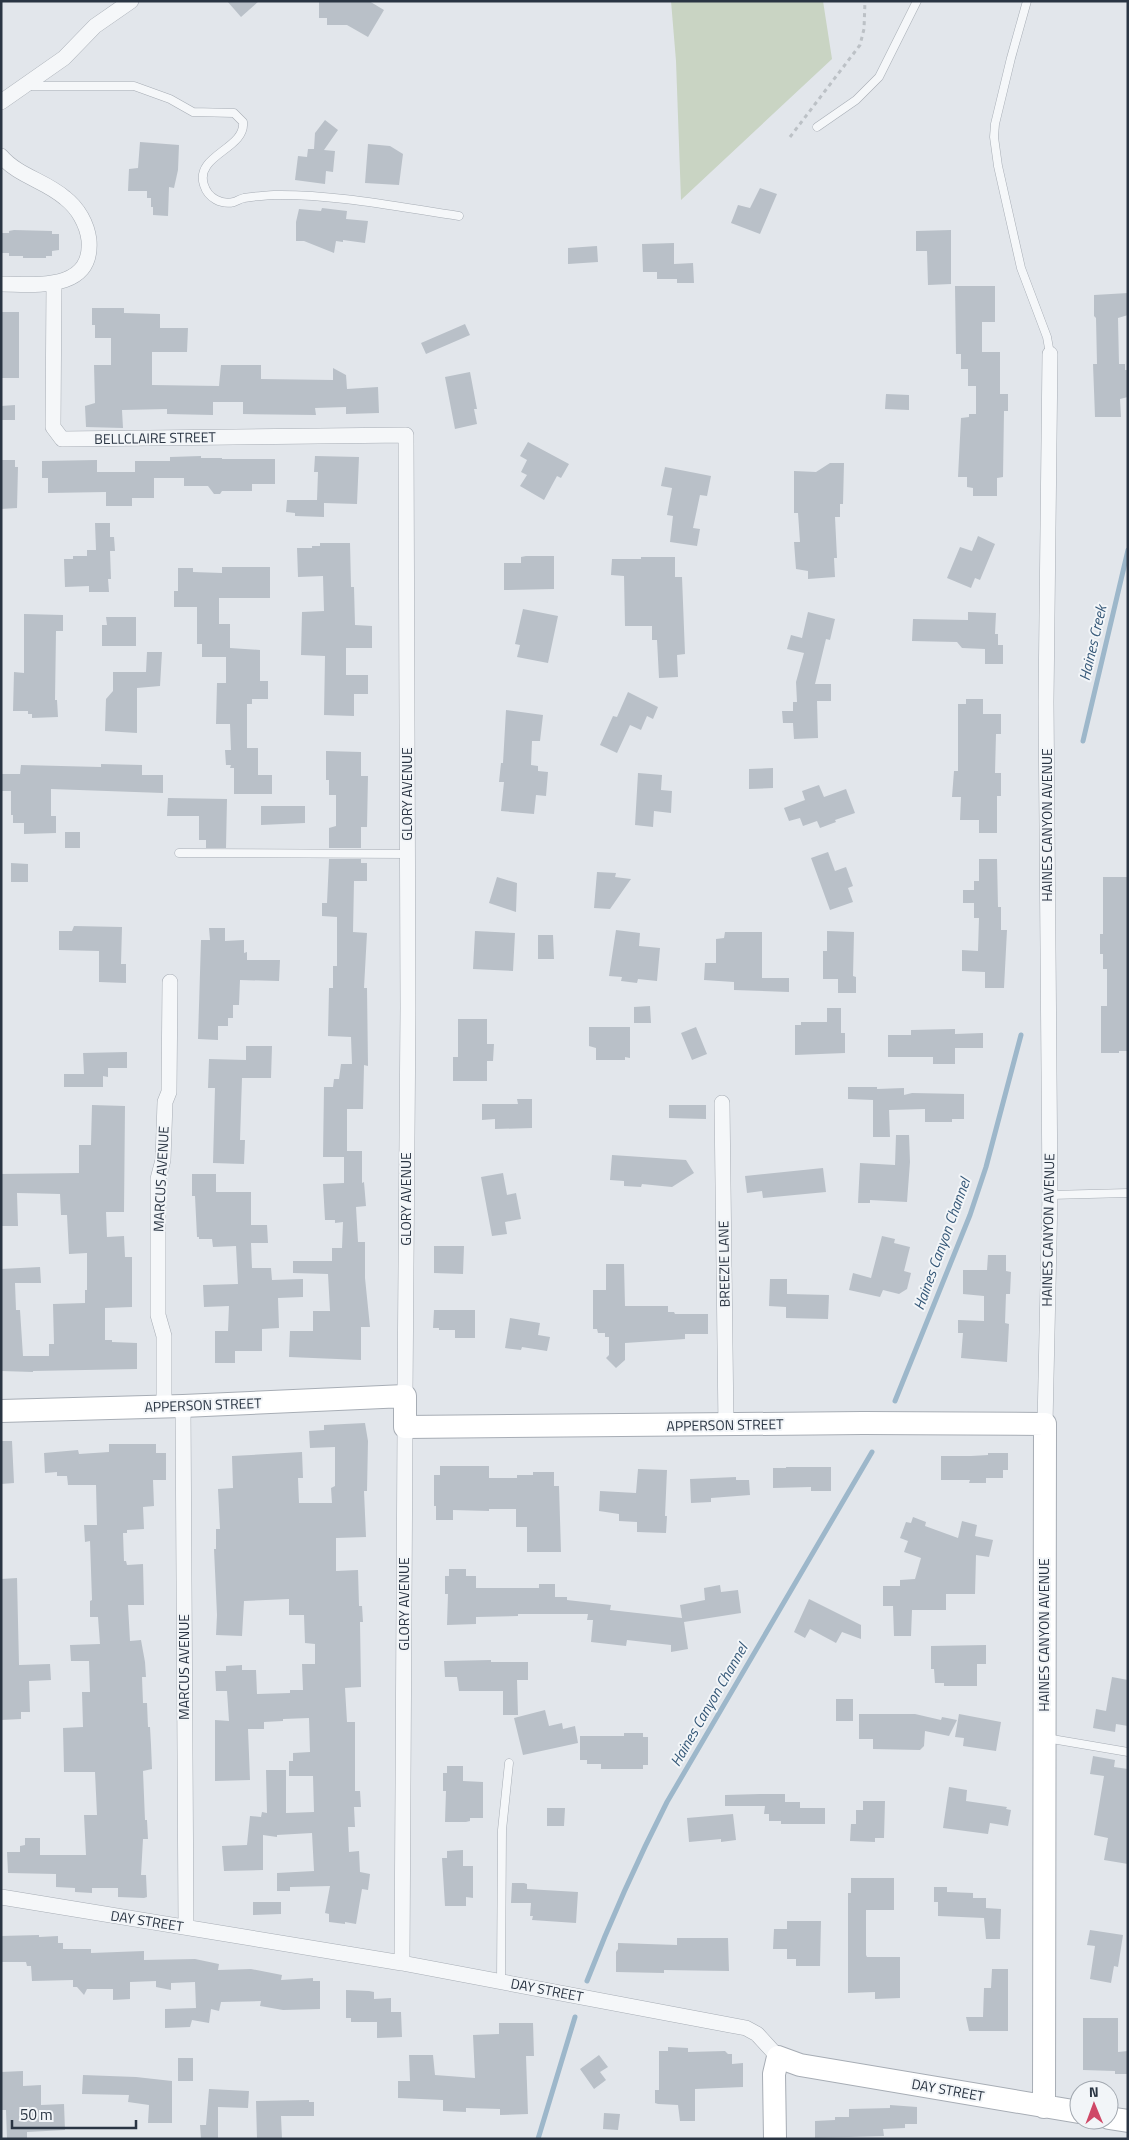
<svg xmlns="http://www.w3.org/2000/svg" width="1129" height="2140" font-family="'Titillium Web',sans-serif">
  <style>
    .green { fill: #c9d4c3 }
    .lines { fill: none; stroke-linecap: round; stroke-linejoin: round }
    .stream { stroke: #9db7ca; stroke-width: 5 }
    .building { fill: #b9c0c8 }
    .lane-casing { stroke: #a7adb5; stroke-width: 9 }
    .street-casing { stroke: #a7adb5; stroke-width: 16 }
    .secondary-casing { stroke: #a7adb5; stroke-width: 24 }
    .path { stroke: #bcc1c6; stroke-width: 3; stroke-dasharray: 4 4; stroke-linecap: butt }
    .lane { stroke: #f5f7f9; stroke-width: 8 }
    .street { stroke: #f5f7f9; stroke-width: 15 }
    .secondary { stroke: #fff; stroke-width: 22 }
    .labels { text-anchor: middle; stroke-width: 4; stroke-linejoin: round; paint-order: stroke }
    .street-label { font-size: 14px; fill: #2a3543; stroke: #f2f5f8 }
    .water-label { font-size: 15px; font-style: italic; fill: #345777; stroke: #f2f5f8 }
  </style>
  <rect width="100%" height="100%" fill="#e2e6eb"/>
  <!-- green -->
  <path class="green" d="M671,1h152l9,58 -151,141 -5,-139z"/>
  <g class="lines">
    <!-- stream -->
    <path class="stream" d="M1083,741l45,-191
      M895,1401l75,-186 16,-48 35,-132
      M587,1981c24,-62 50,-120 80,-179l205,-350
      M538,2139l37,-122"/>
  </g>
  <!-- building -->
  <path class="building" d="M227,1h32l-18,16z
    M319,1h50l15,9 -16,27 -21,-12h-20v-7h-8z
    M325,120l13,10 -14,20 11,1 -2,21 -7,-1 -1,13 -30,-4 3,-24 9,1 1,-8h6l1,-16z
    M140,142l39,3 -1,25 -4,18 -5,-1 -1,29 -15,-1v-8h-2v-9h-4v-7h-19l1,-22 9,-1z
    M368,144l22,2 13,8 -4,31 -34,-2z
    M760,188l17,6 -17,40 -29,-11 7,-18 12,3z
    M322,208l25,3 -1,8 22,2 -3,22 -22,-3v2l-7,-1 -2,12 -30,-12h-8v-19l3,-13 22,2z
    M14,230l38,1v3h7v16l-7,1v5h-6v2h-23v-2h-14v-3h-8v-20h8v-2z
    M951,230v54l-23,1 -1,-34h-11v-20z
    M674,243v21l19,-1 1,20h-17v-4h-20v-7h-14l-1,-28z
    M597,246l1,16 -30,2v-16z
    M955,286h40v36h-13v30h18v42h8v17h-4l-1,66 -6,1v18h-24v-8l-6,-1v-10h-9l3,-59 8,-1v-3h7v-28h-8v-17h-7v-15h-5z
    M1128,293v22l-10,3 1,46h6v6h3v27l-8,2 1,18h-26l-2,-53h4l-1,-46 -2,-2v-21z
    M92,308h32v5l36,1v14h28l-1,24h-35v33l67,1 2,-21h40v14l72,1v-12l13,7 1,14 31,-2 1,26 -33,1v-7l-31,1 1,7 -73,-1v-12h-30v13l-46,-1v-5l-45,1 1,18 -37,-1 -1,-21 10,-3 -1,-38h17v-27h-16v-13h-3z
    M1,312h18v66h-18z
    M465,324l5,11 -44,19 -5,-11z
    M470,372l7,37h-3l3,15 -22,5 -10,-52z
    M886,394l23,1v15l-24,-1z
    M15,405v15h-14v-14z
    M528,442l41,22 -8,14 -4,-2 -13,24 -24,-14 7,-11 -6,-3 6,-12 -7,-4z
    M201,456v2h21v1h53v25h-23v7h-30l-2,3h-6l-6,-8h-24v-8h-30v20h-22v8h-26v-14l-58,1v-15h-6v-17l55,-1v12h38v-11h35v-4z
    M315,456l44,1 -2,47 -33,-1v14l-29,-1v-3l-9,-1 1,-12h30l1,-28h-4z
    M1,460h14v7h3l-1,41 -16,1z
    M830,463h14l-1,41h-3v13h-5l2,41h-3l1,19 -27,2v-8l-12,-2 -2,-27h6l-2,-29h-4v-42l22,1z
    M665,467l46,9 -4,20 -7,-1 -7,33 7,1 -3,17 -27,-4 3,-26 -6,-1 5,-27 -11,-2z
    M95,523h15v14h4l1,14h-5l1,28h-3l1,13h-20v-6l-24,1 -1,-28h9v-3h14v-6h9z
    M978,536l17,8 -15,36 -5,-2 -4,10 -24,-10 13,-31 12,4z
    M320,543h30l1,44h3l1,38 17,1v22h-26v27h22v19h-14v22l-30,-1 1,-59 -24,-1 1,-43 22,-1 -1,-35 -25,1 -1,-29h15v-2h8z
    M526,556h28v33l-50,1v-27h17v-6z
    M641,557h34v20h7l3,77 -8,1 1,22 -19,1 -2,-38h-5v-14h-27l-1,-50 -13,-1 1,-16h29z
    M222,567h48v31h-51v26h11v24l30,2v31h8v18h-16v5h-5v44h11v27h14v19h-38v-26h-4l1,-3h-5l-1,-15h6l-1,-26h-14l1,-41h9v-26h-24v-13h-5v-37h-23v-16h4v-23h15v4l29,1z
    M523,609l35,7 -10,47 -31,-6 3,-12 -5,-1z
    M808,612l27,7 -5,21 -4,-1 -11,45h16v17h-14l1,37 -24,1 -1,-16h-10l-1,-12h11v-9h4l-1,-20 8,-29 -17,-4 4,-14 11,3z
    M968,612l28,1 -1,21h3v11h5v19h-18v-15l-23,-1 -5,-6 -45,-1 1,-22 55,1z
    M24,614l39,1v16h-7l-1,69h2l1,17 -26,1v-4h-4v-3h-15l1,-39 10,1z
    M106,617h30v29h-34v-21h5z
    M147,652h15l-2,34 -23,2v45l-32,-2 1,-32 7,-8v-19h33z
    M628,692l30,15 -5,12 -6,-3 -6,14 -11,-5 -13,28 -17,-8 13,-29 4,1z
    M966,699h17v15h18v20h-5l-1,39h6v23h-4v37h-18v-13h-19l1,-23h-9l2,-26h4v-67h8z
    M506,710l37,5 -3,26h-8l-1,24 7,1v5l10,1 -2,24 -10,-1 -2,19 -33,-3 3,-29h-5l2,-19h2z
    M326,751l35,1v24h7l-1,51h-6v21h-32v-20l7,-2v-31h-7v-15h-3z
    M101,764l41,1v10h21v18l-112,-4v27h5v17l-32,1v-11h-11v-8h-2v-24h-10v-17h19l1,-9 80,2z
    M773,768v20l-24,1v-20z
    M638,773l24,2 -1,15 11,1 -1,22 -17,-2 -1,16 -18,-2z
    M819,785l5,12 22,-8 9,24 -20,7 1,2 -16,6 -3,-7 -14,5 -3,-8 -11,3 -5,-13 21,-8 -3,-9z
    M168,798l59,1 -1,49h-20v-8h-7v-24h-32z
    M261,806h44v17l-44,2z
    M65,832h15v16h-15z
    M828,852l7,19 11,-4 7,19 -5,2 5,14 -23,8 -19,-52z
    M329,859h32v4h6v18h-13l-1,51 14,1 -3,55h3l1,78 -4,-1 -1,44h-16v42h15v32l2,-1 2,24 -10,1 2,35h7v36l5,49h-9v33l-72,-3 1,-26h23v-20h17l-2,-37 -35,-1v-12h39v-13h10l1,-26 -8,1v-3h-10l-2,-36 21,-1v-26h-21l1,-70h9l1,-8h5l2,-15h11l-1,-27 -23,-1 1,-48h4v-22h4v-49l-15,-1v-13h5z
    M979,859h18l1,48h3v23h6l-3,58h-19v-16l-23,-1v-21l16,1 1,-33h-5v-15h-11v-13h11v-9h5z
    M11,863l17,1v18h-17z
    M597,872l19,1 -1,4 16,2 -21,30 -16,-1z
    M497,877l20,6 -1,29 -27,-9z
    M1103,877h25v174h-9v2h-18v-47h6v-37h-4v-15h-3v-20h3z
    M74,926l48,1 -1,37h5v19l-27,-1v-31l-40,-1v-19h13z
    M209,928h16v13l19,-1v13l3,-1v8h33l-1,21 -39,-1 -1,25h-6v13h-5v8h-10v14l-20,-1 3,-99h9z
    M616,930l24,3 -1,13 21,2 -3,33 -19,-2 -1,4 -16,-2 1,-4 -13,-1z
    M475,931l40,2 -2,38 -40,-2z
    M827,931l27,1 -1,44 3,1v16h-18v-14h-15v-28h4z
    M725,932h37v46h27v14l-55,-2v-8l-30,-2 1,-17h11v-24l8,-1z
    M538,935h15l1,24h-16z
    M650,1006l1,17h-17v-16z
    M827,1008h14v25h4v20l-50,2v-30h6v-3h26z
    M458,1019h29v25h7l-1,17h-6v20h-34v-24h5z
    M589,1027h41v31l-5,-1v3h-29v-12l-7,-2z
    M696,1027l11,27 -15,6 -11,-27z
    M955,1029v5l28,-1v15h-28v16h-22v-7h-45v-22h23v-5z
    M246,1046h26l-1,32h-29l-2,62h5l-1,24 -31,-1 2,-75h-7l1,-29 37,1z
    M127,1052v16h-19v9l-5,-1v11h-39v-13h20l-1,-21z
    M848,1087h29v2l27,-1v7l8,-2 52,1v25h-12v3h-27v-13l-36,1 1,27h-17v-37l-25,-1z
    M517,1099h15v29l-37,1v-10l-13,1v-16h36z
    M92,1105l33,1 -1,106h-18l1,25 17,-1 1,21h7v50l-27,1v32h7v2l25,1v26l-104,2v1l-32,-1v-102l39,-2 1,16h-26l1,27h4l3,46h26v-12h5l-1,-40 32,-1v-13h2v-37l-18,1 -2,-39h-6l-1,-21 -43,-1 1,33h-17v-52l78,-1v-28h12z
    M669,1105h37v14l-37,-1z
    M896,1135h13l1,27 -3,40 -37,-2v3h-12l2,-40 35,2z
    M612,1155l74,5 8,13 -22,14 -30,-3 -1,3 -17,-1v-5l-14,-1z
    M823,1168l3,24 -63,6 -1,-7 -15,2 -2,-17z
    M503,1173l4,22 9,-2 5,26 -16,3 2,12 -15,2 -11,-59z
    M192,1174h24v18h35v33h16l1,18h-17l1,25h19l1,12 31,-1v18l-25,1 1,30 -17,1v22h-27v12h-20v-32h13l1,-25 -25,1 -1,-22 35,-1 -2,-38 -23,1 -1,-8h-13v-2h-2l-2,-41h-3z
    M882,1236l13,3 -1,4 16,4 -6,24 7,2 -4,16 -8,5 -16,-4 -3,7 -31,-7 4,-17 18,5z
    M434,1246h30l-1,28 -29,-1z
    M988,1255h18v16l5,1 -1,22h-4l-1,29 4,1 -2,38 -46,-4 2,-25h-5v-13l26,1v-25l-21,-2v-24h24z
    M606,1264h18l1,42h43v6h6l1,2h33v20h-23v5l-60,4v17l-9,8 -10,-10 3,-3v-18h-4v-4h-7l-1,-4h-4v-39h13z
    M770,1279h17v15l42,1 -1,24 -42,-1v-11l-17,-1z
    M434,1310h41v28h-20v-8h-16v-2h-6z
    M510,1318l30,5 -2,12 12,2 -3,14 -25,-4 -1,3 -16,-2z
    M365,1423l3,18 -1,50h-3l2,46 -30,1v33l22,-1 1,36h3l1,16h-3l1,65 -16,1 2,34h8v69h5l1,16h-7l1,20h-7l1,25 10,-1 1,21 10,2 -2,16 -6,-1 -6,35 -11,-2v2l-16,-2v-8l-4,-1 5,-27 -40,1v4h-13v-18l37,-2 -2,-38 -35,2v2l-14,-2v35l-39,1 -2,-25 25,-1 3,-29 11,1 1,-5 5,1 -1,-43h20v43l28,-1 -1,-36h-24v-15h4v-8l17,-1 -1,-34 -26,1v2l-19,1v7h-16l2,51 -35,1v-61l14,1 -2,-30h-11l-1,-20h11v-5l16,-1v5h14l1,24 33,-1v-3h13l-1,-26h13v-20l-10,-1 -1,-28h-15v-16l-45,2 -2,35 -26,-1 1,-20 -3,-66h2v-20h4l-2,-40 15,-1 -1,-32 70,-4 1,26h-5l1,25h33l-1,-15 4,-2v-39l-25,1 -1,-17 15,-1v-5z
    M1,1441h11l2,42 -13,1z
    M109,1444h47v9h10v27h-13l1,26 -11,1 1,22 -17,1v3h-4l1,28h2l1,4 16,-1 1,41h-16l2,36 11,-1 4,22 1,15h-4l1,26h4l1,24h2l1,18 1,24 -9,2 2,49h2l1,19h-5l-2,36h5l1,22 -3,1 -26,-1v-9h-26v5l-17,-1v-4l-19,-1v-13l-48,-1 -1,-21h13v-6l5,-1v-7h15v17h46l-2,-40h13l-2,-43h-31l-1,-44 20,-1 -1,-35h8l-1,-31h-18l-1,-16 30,-1 -2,-27h-8v-16l2,-1 -2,-59 -5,1 -1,-17h13l-1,-40h-28l-1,-9h-10v-4l-12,1 -1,-20 34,-3 1,4 30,-2z
    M988,1453h20v17h-5v8h-17v5h-17l1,-3h-29v-24h30l17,-1z
    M440,1466h49v12h28v-3h16v-3h21v14h5l2,66h-34v-25h-11v-18h-27v2l-36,-1v10h-17v-14h-2v-31h6z
    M786,1467h45v24h-20v-4l-38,1v-20h13z
    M638,1469l29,1 -2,46h2l-1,17 -29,-1v-10l-18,-1v-7l-20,-3 1,-20 36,2z
    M736,1477v3h13l1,15 -39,3v4l-20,1 -1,-24z
    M913,1517l13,5 -1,4 33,12 4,-17 15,4 -2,11 18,4 -4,17 -13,-2 -1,39h-29v16h-34l-1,26h-17l-1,-30h-10v-20h17v-6l15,-1 6,-21 -17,-6 4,-11 -8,-3 6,-16 5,1z
    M449,1569h17v7h10v12h63v-4h16v13h12v3l44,5 -1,5 72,8 -2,-13 25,-5 -1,-12 16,-3 1,7 17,-2 3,23 -57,9 4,27 -17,3v-7l-44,-5 -1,6 -35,-4 2,-22h-6l1,-6h-70v2l-42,1v7l-29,1 1,-31h-3v-18h4z
    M17,1578l2,87 31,-1 1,16 -22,1 1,31h-9v7l-20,1v-141z
    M809,1599l52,26v14l-19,-7 -6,11 -26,-14 -5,9 -11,-6z
    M986,1645v19h-9v22h-33v-3h-9l-1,-14h-3v-23z
    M491,1660v2h37v18h-11l1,35h-15v-24h-44l-2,-14h-12l-1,-16z
    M1112,1677l16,3v46l-12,-2 -1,8 -22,-4 3,-19 10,2z
    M836,1699h17v22h-17z
    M545,1710l4,16 13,-3 1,6 12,-3 3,17 -55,12 -9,-37z
    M859,1714h56l26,6 1,-3 15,3 -8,16 -24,-5 -1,15 -4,4 -47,-1v-10h-14z
    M959,1714l42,8 -5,29 -33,-5 1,-8 -9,-1z
    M624,1733h19v4h5v28h-5v4h-42v-5h-14v-4h-7v-24h44z
    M1093,1756l22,4 -1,7 14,2v95l-24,-4 4,-22 -14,-3 10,-59 -14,-2z
    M447,1766h16v15l20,1v36h-13v3l-4,1h-21l1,-31h-3v-18h4z
    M949,1787l18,3 -1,11 41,6 -1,2 5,1 -3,16 -18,-3 -2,11 -45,-6z
    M760,1794h25v8h15v6h25v16h-44v-3h-12v-7h-5l1,-8h-40v-11z
    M863,1801h22l-1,37h-9v4l-25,-1 1,-17h5v-14h7z
    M547,1808h18l-1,18h-17z
    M733,1814l3,26 -15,2v-3l-32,3 -2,-24z
    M463,1850v16h10v32l-7,-1v9h-21l-3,-48h5v-7z
    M851,1878h43v32h-28v45l1,2h33v41l-25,1v-7l-27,1v-100h3z
    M512,1883h12l3,1v5l51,3 -2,31 -44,-3 1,-4h-3l1,-13h-20z
    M934,1887h13v5l26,1v5h13v10l15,1 -1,30h-14l-2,-21 -46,-2v-14h-4z
    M253,1902h28v12l-28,1z
    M787,1921h34l-1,45h-24v-7h-9v-10h-14l1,-20h13z
    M1090,1930l33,5 -5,32 -4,-1 -3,17 -21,-4 5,-33 -8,-1z
    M39,1935v2l19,-1v7h5v6h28v4l53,-2v9l51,-1 24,5 -1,6 33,-1 31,6 -1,5 32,-2v3h7v28l-37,1 -23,-4 1,-5 -40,1 -2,9 -8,-2 -2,14 -17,-3 -2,7 -25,1v-19l31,-1 -1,-26 -24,1v7l-15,-3v-6l-26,1v17l-17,1v-11h-26l-3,6 -7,-8h-4v-7l-41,1 -1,-15h-4l-1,-4h-25v-26z
    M677,1938h51l1,33 -65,-1v3l-48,-1v-20l2,-3v-6l59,2z
    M992,1969h16v62h-39l-3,-14h17l1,-29h7z
    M346,1990l23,1 5,1v7l17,-1v14h10l1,25 -25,1v-16h-26v-4h-5z
    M1083,2018h35v34l10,-1v23h-13v-3l-32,-1z
    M499,2023h34l1,33h-8l2,58 -28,1v-6l-34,-1v4l-23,-1v-11l-45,-2v-17h12l-1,-26h24l2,20 40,3 -2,-43 26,-1z
    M668,2047l20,1v4l37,-1 3,3h4v10l11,-1v24l-48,2v32h-15l-2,-16 -20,-1 -3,-1v-13h4v-39h9z
    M599,2055l9,12 -8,5 6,8 -12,9 -14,-20z
    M178,2058h15v23h-15z
    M23,2071v15l18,-1v20l23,-1 1,26 -38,2v6l-20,1 -1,-29h-5v-38z
    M83,2075l53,2 36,4v42h-24l1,-18 -21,-3 1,-7 -47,-1z
    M209,2089l40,2 -1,17 -30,-1v32h-17l-1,-14h6z
    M309,2100v2h5v14h-33l1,23h-25l-1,-38z
    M890,2105l27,2v17h-12v4l-22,1 1,7 -69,2v-17l20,-1v-3h14v-8l41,-1z
    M604,2113l16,1 -2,16 -15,-1z"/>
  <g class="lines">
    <defs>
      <path id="lane" d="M1027,1l-16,57 -16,66 -1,13 4,29 23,102 26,69 3,17
        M28,86h106l36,13 23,13 41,1 9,9c3,27 -49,33 -39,63 4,13 17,20 30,17 3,-1 6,-3 10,-4 10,-2 20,-2 30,-3 62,-1 124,12 185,21
        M817,127l39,-27 23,-23 38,-76
        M179,853l228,1
        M1050,1195l78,-2
        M1046,1738l82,14
        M501,1981l1,-151 7,-67"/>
      <path id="street" d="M1,102l63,-44 31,-32 36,-25
        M1,156c17,20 45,25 64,42 13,10 22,26 24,42 4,52 -54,44 -88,44
        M54,283l-1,144 9,12 344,-4 2,573 -3,388
        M722,1103l4,323
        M183,1406l3,521
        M164,1407v-71l-6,-21v-136l5,-19 2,-58 4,-10 1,-110
        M1045,1424l5,-229 -4,-493 4,-348
        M1,1897l401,66 344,65 11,6 21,23
        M402,1963l3,-536"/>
      <path id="secondary" d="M1,1411l182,-5 222,-10v31l458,-4 182,1 -1,683
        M1109,2118l19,3
        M775,2139l-1,-65 4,-17 22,8 279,47"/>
    </defs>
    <!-- lane casing -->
    <use href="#lane" class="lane-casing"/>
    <!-- street casing -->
    <use href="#street" class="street-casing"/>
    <!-- secondary casing -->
    <use href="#secondary" class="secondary-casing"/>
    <!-- path -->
    <path class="path" d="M790,137l70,-92 4,-16 1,-28"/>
    <!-- lane -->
    <use href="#lane" class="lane"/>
    <!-- street -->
    <use href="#street" class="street"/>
    <!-- secondary -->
    <use href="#secondary" class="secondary"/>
  </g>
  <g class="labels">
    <!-- street labels -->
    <g class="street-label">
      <text transform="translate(155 438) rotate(-1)" y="5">BELLCLAIRE STREET</text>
      <text transform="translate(407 794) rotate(-90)" y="5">GLORY AVENUE</text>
      <text transform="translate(1047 825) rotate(-90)" y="5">HAINES CANYON AVENUE</text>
      <text transform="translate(161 1179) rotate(-87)" y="5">MARCUS AVENUE</text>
      <text transform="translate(406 1199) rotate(-90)" y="5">GLORY AVENUE</text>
      <text transform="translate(1048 1230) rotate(-89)" y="5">HAINES CANYON AVENUE</text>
      <text transform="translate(724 1264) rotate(-91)" y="5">BREEZIE LANE</text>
      <text transform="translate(203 1405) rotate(-2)" y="5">APPERSON STREET</text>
      <text transform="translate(725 1425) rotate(-1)" y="5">APPERSON STREET</text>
      <text transform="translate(404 1604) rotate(-90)" y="5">GLORY AVENUE</text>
      <text transform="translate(1044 1635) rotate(-90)" y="5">HAINES CANYON AVENUE</text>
      <text transform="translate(184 1667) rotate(-90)" y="5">MARCUS AVENUE</text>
      <text transform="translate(147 1921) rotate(9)" y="5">DAY STREET</text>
      <text transform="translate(547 1990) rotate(11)" y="5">DAY STREET</text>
      <text transform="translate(948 2090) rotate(10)" y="5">DAY STREET</text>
    </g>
    <!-- water labels -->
    <g class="water-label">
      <text transform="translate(1093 643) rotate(-77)" y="5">Haines Creek</text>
      <text transform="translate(942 1244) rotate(-70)" y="5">Haines Canyon Channel</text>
      <text transform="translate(709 1705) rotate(-60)" y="5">Haines Canyon Channel</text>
    </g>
  </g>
  <!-- border -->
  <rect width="1129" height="2140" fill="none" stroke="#2a3543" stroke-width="5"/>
  <!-- north arrow -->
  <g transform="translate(1094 2105) rotate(359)"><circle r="24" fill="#f2f5f8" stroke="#a2a8b0"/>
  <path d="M0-4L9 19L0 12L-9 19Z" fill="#cf4867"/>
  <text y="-8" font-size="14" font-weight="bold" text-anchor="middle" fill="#2a3543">N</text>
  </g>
  <!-- scale -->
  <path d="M12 2120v8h124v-8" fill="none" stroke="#2a3543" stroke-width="2.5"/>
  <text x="20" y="2120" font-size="15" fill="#2a3543" stroke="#f2f5f8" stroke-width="4" paint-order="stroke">50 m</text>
</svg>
